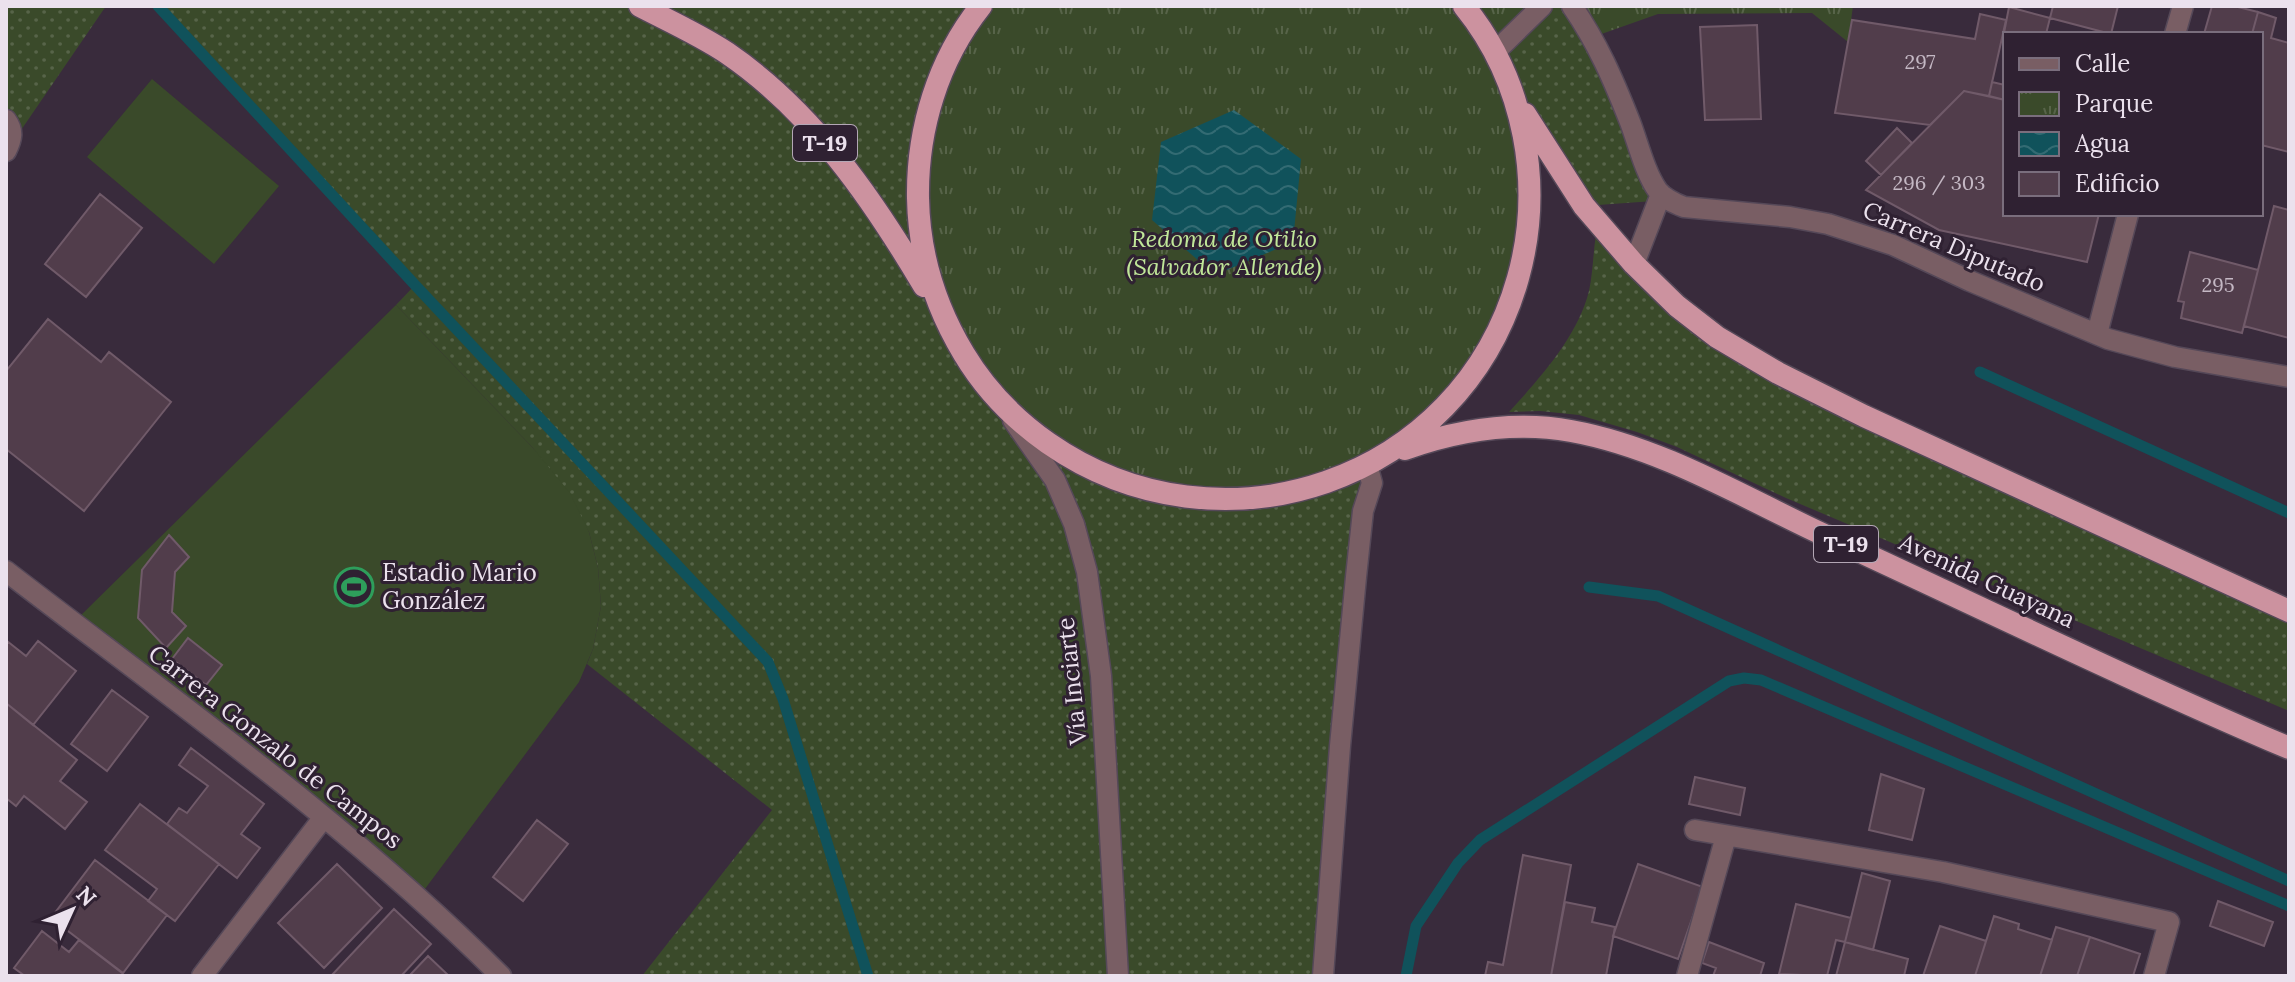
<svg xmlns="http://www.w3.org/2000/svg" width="2295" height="982" font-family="Lora,serif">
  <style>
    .grass { fill: url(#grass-dots) }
    .park { fill: url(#park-tufts) }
    .pitch { fill: #3a4a2a }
    .water { fill: url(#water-waves) }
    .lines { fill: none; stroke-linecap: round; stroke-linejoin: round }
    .stream { stroke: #10525b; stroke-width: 11 }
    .building { fill: #513d4b; stroke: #705a69; stroke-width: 2 }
    .minor-casing { stroke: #554858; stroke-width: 23 }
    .tertiary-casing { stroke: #554858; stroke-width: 23 }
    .trunk-casing { stroke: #554858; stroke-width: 25 }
    .minor { stroke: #795e64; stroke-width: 20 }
    .tertiary { stroke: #795e64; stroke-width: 20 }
    .trunk { stroke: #cc929f; stroke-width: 22 }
    .labels { text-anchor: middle; stroke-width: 6; stroke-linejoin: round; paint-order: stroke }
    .number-label { font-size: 20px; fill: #c4b8c4 }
    .shield { fill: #2f2132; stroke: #b3a7b5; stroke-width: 2 }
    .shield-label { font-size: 22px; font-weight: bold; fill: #ebe1ed }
    .park-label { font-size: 24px; font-style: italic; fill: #c0e799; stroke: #2f2132 }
    .street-label { font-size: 24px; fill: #ebe1ed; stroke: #2f2132 }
    .poi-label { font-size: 24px; fill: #ebe1ed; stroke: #2f2132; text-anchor: start }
  </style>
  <defs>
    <pattern id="grass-dots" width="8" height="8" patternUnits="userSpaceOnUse" patternTransform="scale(2)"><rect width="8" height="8" fill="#3a4a2a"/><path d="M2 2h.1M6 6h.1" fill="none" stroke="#576449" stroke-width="1.8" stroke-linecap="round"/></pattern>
    <pattern id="park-tufts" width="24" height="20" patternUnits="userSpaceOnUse" patternTransform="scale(2)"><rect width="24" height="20" fill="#3a4a2a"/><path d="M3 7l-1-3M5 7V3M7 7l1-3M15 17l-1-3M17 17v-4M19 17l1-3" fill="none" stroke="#576449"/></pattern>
    <pattern id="water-waves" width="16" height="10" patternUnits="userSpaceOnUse" patternTransform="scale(2)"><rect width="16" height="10" fill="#10525b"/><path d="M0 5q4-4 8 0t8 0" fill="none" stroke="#336b73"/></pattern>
  </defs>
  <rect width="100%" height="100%" fill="#392b3c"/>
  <!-- grass -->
  <path class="grass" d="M6,6h100l-100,146z
    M158,6h823l404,450 -13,27 -49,493h-681l130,-166 -185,-146 6,-15 8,-43 -3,-38 -9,-36 -56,-84 -137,-143 19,-20z
    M1542,6h30l82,195 -70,5 -89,-154z
    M1596,234l78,77 615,306v94l-503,-213 -109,-51 -40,-15 -58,-17 -39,-4 -31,1c31,-34 69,-76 80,-121 4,-18 4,-38 7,-57z"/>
  <!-- park -->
  <path class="park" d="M981,6h561l-47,46 16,39 13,165 -74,147 -141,86h-166l-141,-85 -66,-107 -13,-165z
    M1572,6h281l-5,36 -36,-29 -154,1 -65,23z"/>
  <!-- pitch -->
  <path class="pitch" d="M152,79l127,107 -65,78 -127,-107z
    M396,305l137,143 37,45 19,39 9,36 3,38 -8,43 -14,33 -160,215 -346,-274z"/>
  <!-- water -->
  <path class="water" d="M1234,110l67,49 -8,83 -78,33 -63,-55 9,-78z"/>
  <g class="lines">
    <!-- stream -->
    <path class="stream" d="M158,6l258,280 352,376 15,37 85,277
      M1980,372l309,141
      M1589,587l69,9 631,285
      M1406,976l10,-50 42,-63 22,-23 249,-159 15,-3 17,2 528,226"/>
  </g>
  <!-- building -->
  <path class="building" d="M2053,6h65l-7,28 -61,-16z
    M2212,6h22l24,6 -6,22h-48z
    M2009,7l41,11 -4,16 -42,-1z
    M2258,12l18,6 -5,20 18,5v109l-28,-7v-111h-9z
    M1980,14l26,6 -17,76 -25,-5 -34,34 -95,-12 17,-93 123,19z
    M1757,25l4,94 -56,1 -5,-93z
    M1992,82l13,3v15l-16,-4z
    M1964,91l41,9v114h94l-12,48 -148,-32 -73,-40z
    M1897,128l15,15 -31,32 -15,-14z
    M100,194l42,34 -56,69 -41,-33z
    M2274,206l15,4v128l-45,-12z
    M2190,252l68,18 -16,63 -61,-15 3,-16 -6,-1z
    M48,319l53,43 8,-10 62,50 -87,109 -78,-62v-78z
    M169,535l20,22 -14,15 -3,40 14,14 -20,22 -28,-30 4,-48z
    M188,638l34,27 -16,20 -34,-26z
    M7,641l19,15 12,-15 38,30 -43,54 -27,-22z
    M112,690l36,27 -41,54 -36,-27z
    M6,703l71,57 -17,21 27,21 -22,27 -41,-33 -8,10 -10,-8z
    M191,748l73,56 -23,30 19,14 -23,30 -70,-54 12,-16 8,5 21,-27 -29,-21z
    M1881,774l43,15 -12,51 -43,-10z
    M1695,777l50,11 -5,27 -51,-11z
    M140,804l79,60 -44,57 -27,-20 9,-12 -52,-39z
    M537,820l31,24 -45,57 -30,-24z
    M1523,855l48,10 -20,111h-66l3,-14 15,3z
    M95,860l72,55 -44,58 -72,-55z
    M337,864l45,44 -58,60 -46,-45z
    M1638,864l65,23 -25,72 -65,-23z
    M1862,873l28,8 -17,69 -28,-8z
    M2218,901l55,21 -9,24 -54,-20z
    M1565,902l30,6 -3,14 23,5 -9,49h-55z
    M1796,904l55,14 -6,24 -9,-2 -9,36 -48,-2z
    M394,909l37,35 -30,32h-70z
    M1994,916l25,8 -1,5 34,11 -12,36h-65z
    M1940,926l46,15 -11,35h-52z
    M2056,927l34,10 -13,39h-37z
    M42,931l27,21 10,-12 47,36h-101l-11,-8z
    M2090,937l50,17 -7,22h-56z
    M1709,942l55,21 -4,13h-47l3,-8 -14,-5z
    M1845,942l63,17 -4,17h-68z
    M428,956l21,20h-40z"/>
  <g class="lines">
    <defs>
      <path id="minor" d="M1572,6c26,38 41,73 58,116 8,21 15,51 28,69 7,8 16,12 26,16l106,10 38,7 65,21 77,36 138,58 67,18 114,20
        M2175,34l8,-28
        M1495,52l47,-46
        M6,120c8,11 6,19 0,31
        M1634,264l27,-70
        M2097,334l31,-120
        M6,571c169,130 344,254 495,405
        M1695,830l248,42 226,50 -15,54
        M202,976l122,-159
        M1687,976l39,-140"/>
      <path id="tertiary" d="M1013,420l42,60 19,44 13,48 14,104 17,300
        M1323,976l17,-230 16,-169 7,-66 9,-28 -5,-18"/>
      <path id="trunk" d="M640,6c29,15 60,29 87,47 85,58 145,145 197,233
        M981,6c-43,54 -64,123 -63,192 1,55 17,108 46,156 21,35 50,65 84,89 172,120 413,39 470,-165 26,-93 7,-197 -54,-272
        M1525,114l59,92 50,58 43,42 40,31 61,36 86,43 425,195
        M1405,449c53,-19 110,-28 166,-18 89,16 170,65 251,103 156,72 310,147 467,214"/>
    </defs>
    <!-- minor casing -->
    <use href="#minor" class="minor-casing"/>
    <!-- tertiary casing -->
    <use href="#tertiary" class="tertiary-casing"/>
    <!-- trunk casing -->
    <use href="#trunk" class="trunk-casing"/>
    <!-- minor -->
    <use href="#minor" class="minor"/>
    <!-- tertiary -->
    <use href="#tertiary" class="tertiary"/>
    <!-- trunk -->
    <use href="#trunk" class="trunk"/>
  </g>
  <!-- icons -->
  <defs>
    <symbol id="stadium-ring" viewBox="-11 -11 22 22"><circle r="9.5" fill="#2f2132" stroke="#2e9e5b" stroke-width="1.5"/><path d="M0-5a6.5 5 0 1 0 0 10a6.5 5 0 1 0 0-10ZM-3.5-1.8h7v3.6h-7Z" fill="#2e9e5b"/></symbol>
  </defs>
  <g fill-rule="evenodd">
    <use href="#stadium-ring" x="332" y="565" width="44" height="44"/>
  </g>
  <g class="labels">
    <!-- number labels -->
    <g class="number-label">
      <text x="1920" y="69">297</text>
      <text x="1939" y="190">296 / 303</text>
      <text x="2218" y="292">295</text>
    </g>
    <!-- shield labels -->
    <g class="shield">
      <rect x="793" y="125" width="64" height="36" rx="6"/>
      <rect x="1814" y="526" width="64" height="36" rx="6"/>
    </g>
    <g class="shield-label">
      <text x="825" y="151">T-19</text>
      <text x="1846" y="552">T-19</text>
    </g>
    <!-- park labels -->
    <g class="park-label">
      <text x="1224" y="247">Redoma de Otilio<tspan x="1224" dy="28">(Salvador Allende)</tspan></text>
    </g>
    <!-- street labels -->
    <g class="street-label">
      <text transform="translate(1954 247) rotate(23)" y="8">Carrera Diputado</text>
      <text transform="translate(1987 581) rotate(25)" y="8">Avenida Guayana</text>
      <text transform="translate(1072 681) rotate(-96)" y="8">Vía Inciarte</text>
      <text transform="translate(275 747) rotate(38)" y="8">Carrera Gonzalo de Campos</text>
    </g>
    <!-- poi labels -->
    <g class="poi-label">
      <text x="382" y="581">Estadio Mario<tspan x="382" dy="28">González</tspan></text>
    </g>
  </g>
  <!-- border -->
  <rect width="2295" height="982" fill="none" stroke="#ebe1ed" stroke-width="16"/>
  <!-- legend -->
  <rect x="2003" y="32" width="260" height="184" fill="#2f2132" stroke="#7a6e7d" stroke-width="2"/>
  <rect x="2019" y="58" width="40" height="12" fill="#795e64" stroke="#7a6e7d" stroke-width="2"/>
  <text x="2075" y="72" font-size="24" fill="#ebe1ed">Calle</text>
  <rect x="2019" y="92" width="40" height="24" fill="url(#park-tufts)" stroke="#7a6e7d" stroke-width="2"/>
  <text x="2075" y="112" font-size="24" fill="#ebe1ed">Parque</text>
  <rect x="2019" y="132" width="40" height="24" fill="url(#water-waves)" stroke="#7a6e7d" stroke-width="2"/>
  <text x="2075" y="152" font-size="24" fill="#ebe1ed">Agua</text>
  <rect x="2019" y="172" width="40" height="24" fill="#513d4b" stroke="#7a6e7d" stroke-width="2"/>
  <text x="2075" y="192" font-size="24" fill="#ebe1ed">Edificio</text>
  <!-- north arrow -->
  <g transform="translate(72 910) rotate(46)" stroke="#2f2132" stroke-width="6" paint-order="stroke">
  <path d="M0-6L14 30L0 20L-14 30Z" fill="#ebe1ed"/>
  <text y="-12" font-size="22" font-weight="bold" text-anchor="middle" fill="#ebe1ed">N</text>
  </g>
</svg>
